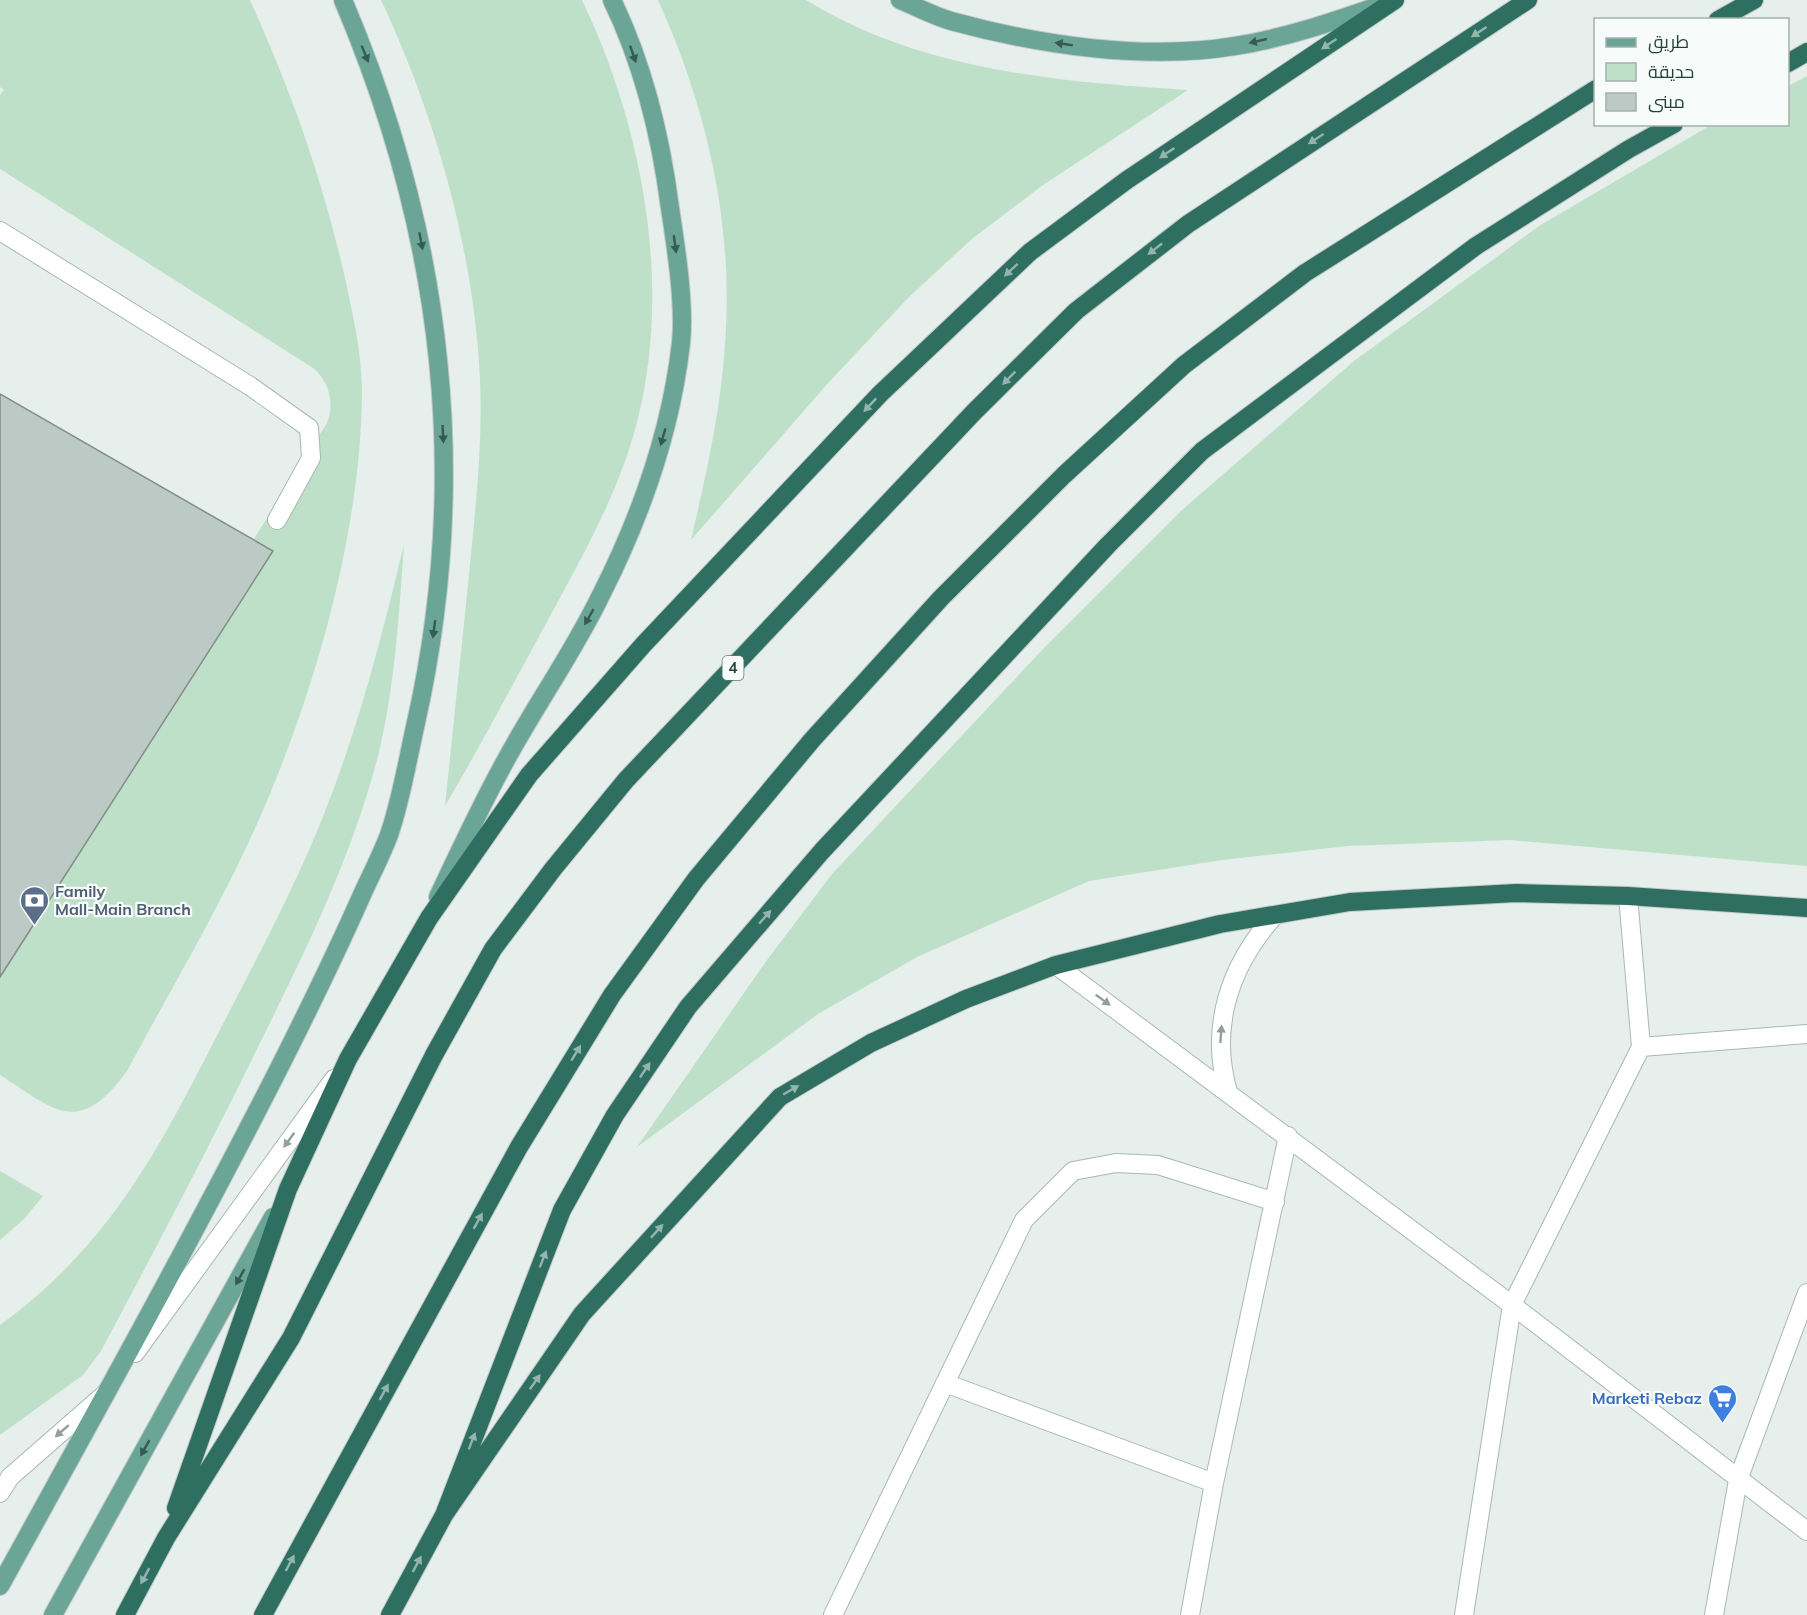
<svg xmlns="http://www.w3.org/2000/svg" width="1807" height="1615" font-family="Mulish,Cairo,sans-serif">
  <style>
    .green { fill: #bfe0c8 }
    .building { fill: #bbcac4; stroke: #838d89; stroke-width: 1.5 }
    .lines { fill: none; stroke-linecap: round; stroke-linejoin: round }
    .minor-casing { stroke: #a8b8b2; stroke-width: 20 }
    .major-casing { stroke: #c2cac8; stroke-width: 20 }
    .highway-casing { stroke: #c2cac8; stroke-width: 20 }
    .minor { stroke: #fff; stroke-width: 18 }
    .major { stroke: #6aa596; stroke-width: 18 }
    .highway { stroke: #2f6f62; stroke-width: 18 }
    .oneway { fill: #93b5ae }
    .oneway2 { fill: #365b51 }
    .oneway3 { fill: #92a09c }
    .labels { text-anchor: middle; stroke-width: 4.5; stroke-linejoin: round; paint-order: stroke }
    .shield { fill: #f7fbf9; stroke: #637a73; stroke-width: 1.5 }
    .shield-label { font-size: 15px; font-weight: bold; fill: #24423a }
    .service-label { font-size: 16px; font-weight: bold; fill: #4e5e75; stroke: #f7fbf9; text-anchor: start }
    .shop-label { font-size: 16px; font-weight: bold; fill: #366cbe; stroke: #f7fbf9; text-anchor: end }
  </style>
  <rect width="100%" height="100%" fill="#e6efeb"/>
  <!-- green -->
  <path class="green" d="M0,0h250c41,91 70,172 93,269 9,41 19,83 19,124 -1,135 -45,292 -98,415 -39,91 -91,177 -137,263 -49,67 -72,39 -127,4v-133l327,-519c8,-20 2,-42 -14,-55l-313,-199v-74l4,-5 -4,-3z
    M381,0h201c60,125 90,282 56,418 -17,71 -56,139 -90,202 -34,62 -67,125 -103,186 8,-77 16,-154 24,-231 6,-64 14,-129 11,-195 -6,-129 -44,-263 -99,-380z
    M658,0h148c113,70 252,82 382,90l-145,95 -70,53 -63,58 -81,86 -138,158c15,-65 30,-130 34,-196 9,-119 -18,-236 -67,-344z
    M1807,76v790l-297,-26 -162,6 -126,14 -133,21 -172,76 -99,57 -181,133 130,-187 65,-86 211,-225 139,-139 172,-149 185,-135 172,-101 77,-1v-38z
    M404,544c-5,71 -9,143 -26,212 -26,100 -71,192 -117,285 -51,104 -105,207 -160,310l-18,24 -83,60v-110c114,-83 161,-181 224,-303 35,-68 72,-137 100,-208 35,-88 58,-178 80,-270z
    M0,1171l43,25 -19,23 -24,21z"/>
  <!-- building -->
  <path class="building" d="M0,394l273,157 -273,426z"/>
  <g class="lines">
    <defs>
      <path id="minor" d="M0,231l250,155 59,42 2,30 -34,62
        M1628,896l13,151
        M1056,965l456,340 295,226
        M1228,1092c-19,-66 2,-127 47,-177
        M135,1353l199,-274
        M945,1383l269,100
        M0,1493l10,-16 95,-83
        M833,1615l191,-395 49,-49 43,-8 42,2 117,37
        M1190,1615l24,-132 74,-347
        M1464,1615l48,-310 129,-258 166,-13
        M1714,1615l24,-135 69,-187"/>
      <path id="major" d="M900,0c17,7 34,16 51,21 88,24 193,40 284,25 51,-8 100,-25 149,-42
        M438,897c22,-47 44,-94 69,-139 30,-55 67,-107 94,-163 40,-79 70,-164 80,-252 4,-38 -5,-96 -11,-135 -9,-70 -27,-144 -58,-208
        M0,1586c92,-167 185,-334 272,-504 31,-61 61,-122 89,-185 9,-20 20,-41 28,-62 12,-35 18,-72 26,-108 57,-250 28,-492 -72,-727
        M53,1615l220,-398"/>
      <path id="highway" d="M1718,20l36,-20
        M1788,63l19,-11
        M176,1508l112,-319 60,-130 81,-141 100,-143 114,-130 237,-251 150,-142 97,-72 268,-180
        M444,1515l118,-305 53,-95 73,-108 134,-156 286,-306 94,-94 274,-205 153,-97 45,-25
        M125,1615l41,-77 125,-200 143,-283 59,-106 60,-80 73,-89 348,-368 102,-101 112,-87 340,-224
        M263,1615l256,-468 93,-152 84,-116 116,-139 129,-142 123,-123 120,-110 121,-92 291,-184
        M390,1615l54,-100 138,-201 198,-217 91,-54 95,-44 90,-34 164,-41 130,-22 166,-9 112,3 179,12"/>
    </defs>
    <!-- minor casing -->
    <use href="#minor" class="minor-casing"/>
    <!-- major casing -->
    <use href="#major" class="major-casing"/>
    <!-- highway casing -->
    <use href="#highway" class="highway-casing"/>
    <!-- minor -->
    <use href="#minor" class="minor"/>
    <!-- major -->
    <use href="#major" class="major"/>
    <!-- highway -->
    <use href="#highway" class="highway"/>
  </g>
  <!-- one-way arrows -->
  <defs><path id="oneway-solid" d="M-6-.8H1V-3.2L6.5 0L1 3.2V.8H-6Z" transform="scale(1.5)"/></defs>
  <g class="oneway">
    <use href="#oneway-solid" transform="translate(1479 32) rotate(147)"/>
    <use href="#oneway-solid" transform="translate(1329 44) rotate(146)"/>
    <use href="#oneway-solid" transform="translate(1316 139) rotate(147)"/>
    <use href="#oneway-solid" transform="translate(1167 153) rotate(146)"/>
    <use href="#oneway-solid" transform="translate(1155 249) rotate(142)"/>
    <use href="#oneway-solid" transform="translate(1011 270) rotate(137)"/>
    <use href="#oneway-solid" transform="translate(1009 378) rotate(135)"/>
    <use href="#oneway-solid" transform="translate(870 405) rotate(133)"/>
    <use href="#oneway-solid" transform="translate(765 917) rotate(-49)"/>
    <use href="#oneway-solid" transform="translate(576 1053) rotate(-59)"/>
    <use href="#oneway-solid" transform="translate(645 1070) rotate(-56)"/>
    <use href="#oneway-solid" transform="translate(791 1090) rotate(-30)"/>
    <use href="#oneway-solid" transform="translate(478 1221) rotate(-61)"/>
    <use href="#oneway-solid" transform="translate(657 1231) rotate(-48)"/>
    <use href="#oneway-solid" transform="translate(543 1259) rotate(-69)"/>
    <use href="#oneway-solid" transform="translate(535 1382) rotate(-55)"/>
    <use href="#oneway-solid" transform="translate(384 1392) rotate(-61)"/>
    <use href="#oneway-solid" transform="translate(472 1441) rotate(-69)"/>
    <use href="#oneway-solid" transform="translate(290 1563) rotate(-62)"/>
    <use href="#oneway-solid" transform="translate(417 1564) rotate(-62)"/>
    <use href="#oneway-solid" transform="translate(145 1576) rotate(118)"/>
  </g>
  <g class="oneway2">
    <use href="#oneway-solid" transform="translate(1258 41) rotate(167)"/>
    <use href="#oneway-solid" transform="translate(1064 44) rotate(-171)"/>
    <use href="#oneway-solid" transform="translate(365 54) rotate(68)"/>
    <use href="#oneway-solid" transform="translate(633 54) rotate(71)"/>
    <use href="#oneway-solid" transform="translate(421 241) rotate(79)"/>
    <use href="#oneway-solid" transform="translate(675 244) rotate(82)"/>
    <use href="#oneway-solid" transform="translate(443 434) rotate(87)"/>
    <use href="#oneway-solid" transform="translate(663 437) rotate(106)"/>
    <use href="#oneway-solid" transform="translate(589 617) rotate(120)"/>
    <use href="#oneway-solid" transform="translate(434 629) rotate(98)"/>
    <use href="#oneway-solid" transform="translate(240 1277) rotate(119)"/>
    <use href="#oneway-solid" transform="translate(145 1448) rotate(119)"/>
  </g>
  <g class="oneway3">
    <use href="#oneway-solid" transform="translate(1103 1000) rotate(36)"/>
    <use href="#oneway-solid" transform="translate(1221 1034) rotate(-86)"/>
    <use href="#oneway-solid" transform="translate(289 1140) rotate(126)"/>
    <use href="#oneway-solid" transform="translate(62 1431) rotate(139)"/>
  </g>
  <!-- icons -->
  <defs>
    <symbol id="bank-pin" viewBox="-11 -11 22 30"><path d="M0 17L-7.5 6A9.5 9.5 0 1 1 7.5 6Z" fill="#5c6f8a" stroke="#f7fbf9"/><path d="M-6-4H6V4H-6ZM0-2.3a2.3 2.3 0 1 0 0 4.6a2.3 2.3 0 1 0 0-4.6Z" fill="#fff"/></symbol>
    <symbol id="supermarket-pin" viewBox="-11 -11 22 30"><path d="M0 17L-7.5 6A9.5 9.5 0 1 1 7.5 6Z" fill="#3f7fe0" stroke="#f7fbf9"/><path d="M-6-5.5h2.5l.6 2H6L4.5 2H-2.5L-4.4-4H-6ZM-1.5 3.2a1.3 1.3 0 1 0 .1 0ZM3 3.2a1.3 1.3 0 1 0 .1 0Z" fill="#fff"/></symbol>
  </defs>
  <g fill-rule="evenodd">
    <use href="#bank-pin" x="18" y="884" width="33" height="45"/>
    <use href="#supermarket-pin" x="1706" y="1382" width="33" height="45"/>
  </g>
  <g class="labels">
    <!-- shield labels -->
    <rect class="shield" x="722.5" y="656" width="21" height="24" rx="4.5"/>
    <g class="shield-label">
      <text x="733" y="673">4</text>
    </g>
    <!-- service labels -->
    <g class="service-label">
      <text x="55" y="897">Family<tspan x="55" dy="18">Mall-Main Branch</tspan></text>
    </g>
    <!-- shop labels -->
    <g class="shop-label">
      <text x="1702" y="1404">Marketi Rebaz</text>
    </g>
  </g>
  <!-- legend -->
  <rect x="1594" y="18" width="195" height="108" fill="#f7fbf9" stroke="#a3b1ad" stroke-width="1.5"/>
  <rect x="1606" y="38" width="30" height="9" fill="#6aa596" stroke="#a3b1ad" stroke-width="1.5"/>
  <text x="1648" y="48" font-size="18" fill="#24423a">طريق</text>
  <rect x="1606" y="63" width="30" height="18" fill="#bfe0c8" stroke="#a3b1ad" stroke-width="1.5"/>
  <text x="1648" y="78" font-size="18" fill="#24423a">حديقة</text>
  <rect x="1606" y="93" width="30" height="18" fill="#bbcac4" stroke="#a3b1ad" stroke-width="1.5"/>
  <text x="1648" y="108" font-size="18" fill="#24423a">مبنى</text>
</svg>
